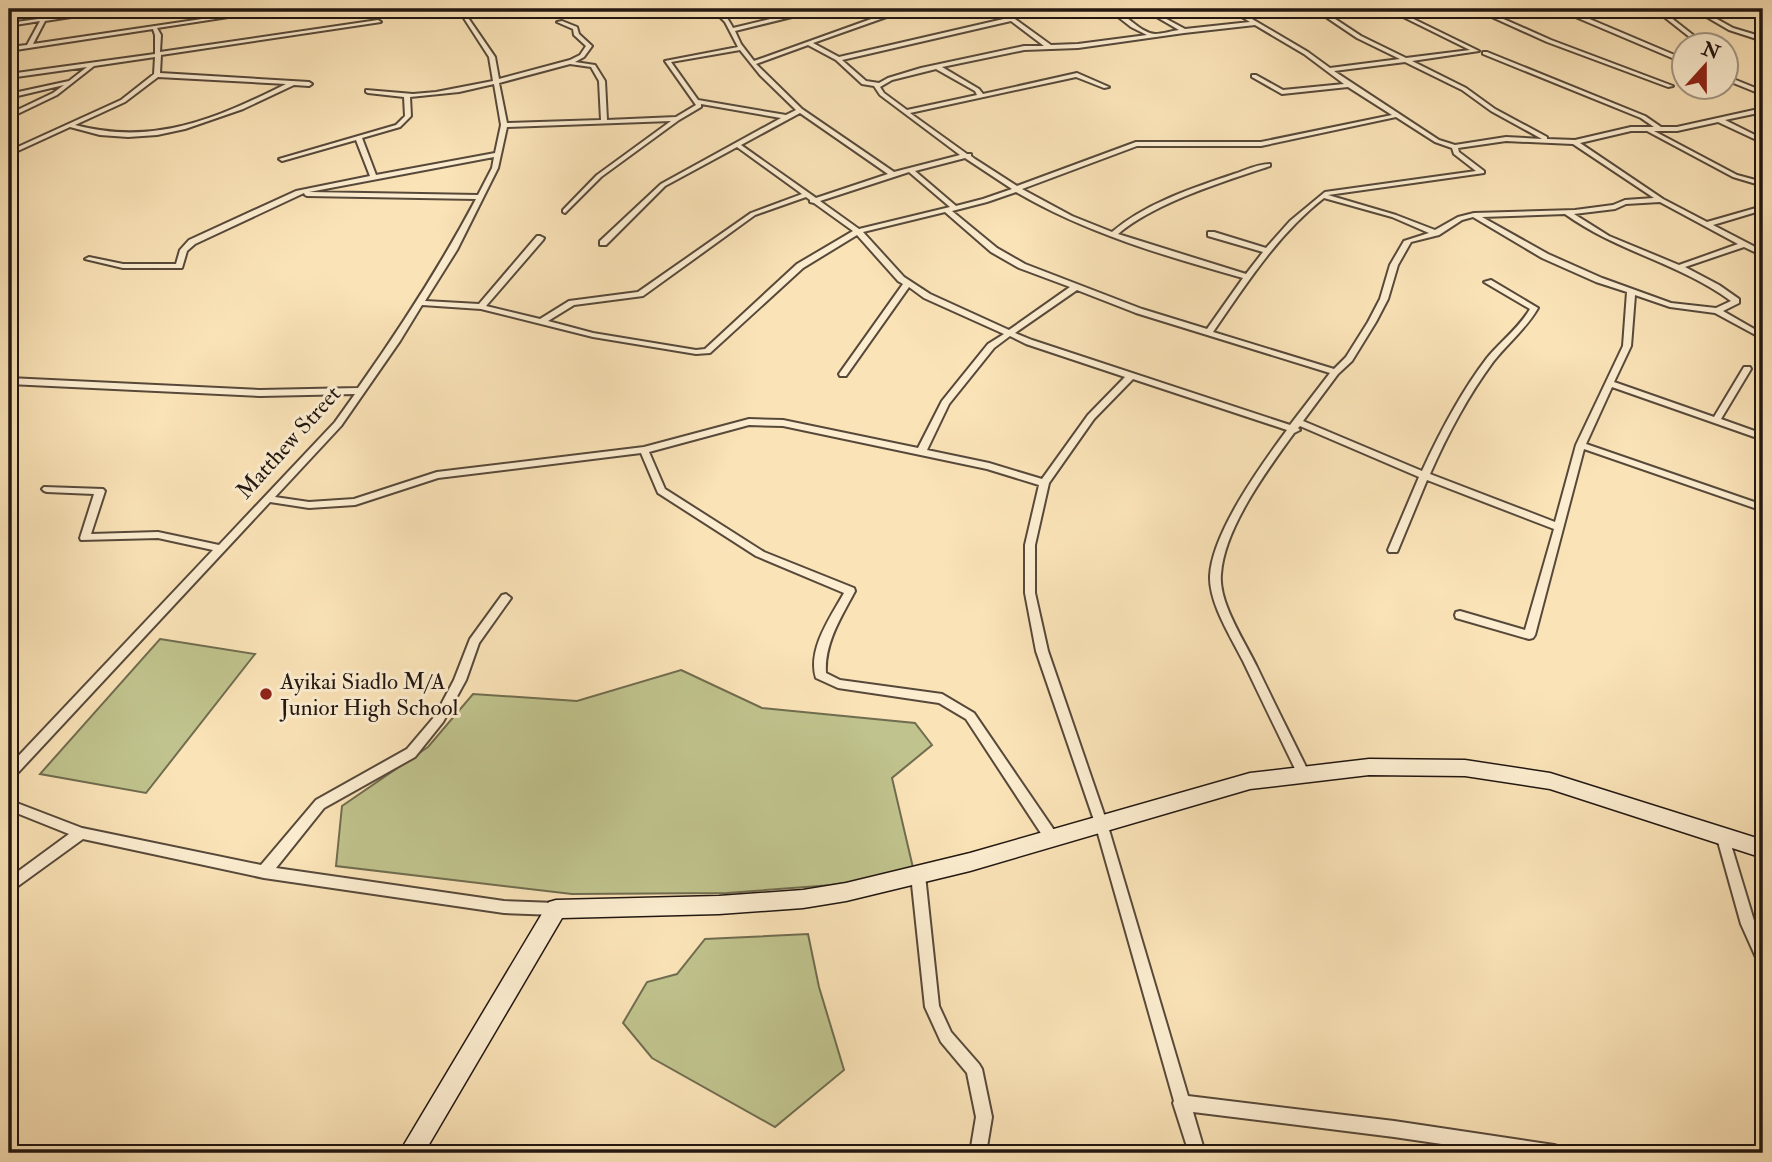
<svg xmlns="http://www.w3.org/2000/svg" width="1772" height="1162" font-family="'IM FELL Double Pica',serif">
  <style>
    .green { fill: #c0c38d; stroke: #706c4f; stroke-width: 2 }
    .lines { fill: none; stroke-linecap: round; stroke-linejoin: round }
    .minor-casing { stroke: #57493a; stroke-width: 4 }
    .secondary-casing { stroke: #211611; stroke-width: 3 }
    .minor { fill: #fcedd0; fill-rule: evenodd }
    .secondary { fill: #fcedd0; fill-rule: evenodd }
    .poi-dot { fill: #8f2418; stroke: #fcedd0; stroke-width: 2.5 }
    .labels { text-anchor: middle; stroke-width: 6; stroke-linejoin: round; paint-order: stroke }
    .street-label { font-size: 23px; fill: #211611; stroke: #fcedd0 }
    .poi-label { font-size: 23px; fill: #211611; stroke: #fcedd0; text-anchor: start }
  </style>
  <rect width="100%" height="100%" fill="#fae3b7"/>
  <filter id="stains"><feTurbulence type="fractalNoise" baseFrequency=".00286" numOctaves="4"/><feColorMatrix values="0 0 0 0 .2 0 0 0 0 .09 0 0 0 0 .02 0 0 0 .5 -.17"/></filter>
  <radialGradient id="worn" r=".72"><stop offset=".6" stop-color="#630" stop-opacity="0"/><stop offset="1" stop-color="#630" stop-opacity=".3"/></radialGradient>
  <!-- green -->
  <path class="green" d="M160,639l95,15 -109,139 -106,-19z
    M681,670l81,38 153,15 17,22 -40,33 22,94 -82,13 -105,8 -155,1 -236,-28 6,-60 86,-59 45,-53 104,7z
    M808,934l11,53 25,83 -69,57 -123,-69 -29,-35 24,-41 30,-8 28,-35z"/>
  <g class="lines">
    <defs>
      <path id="minor" d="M111,9h12l-78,12 -12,23 237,-35h11l-124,19 4,7 -1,17 218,-32 3,2 -220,33 -1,18 149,9 3,2 -3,2 -15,-1 -51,24 -58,20 -28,6 -29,2 -28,-2 -30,-8 -61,28v-4l112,-51 33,-26 1,-17 -61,9 -37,29 -48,23v-4l44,-21 11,-8 -55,13v-4l60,-13 18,-14 -78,11v-4l146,-20v-19l-2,-6 -144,22v-4l18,-2 13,-24 -31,5v-3zM158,77l128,7c-70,35 -132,62 -211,41l50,-23z
        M458,9h4l33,48 4,22 71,-19 10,-5 6,-9 -12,-11 -1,-6 -16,-7 5,-1 15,6 2,7 13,12 -8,11 -9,5 20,3 10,16 2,39 69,-3 20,-12 -31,-44 73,-14 -13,-25 -13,-13c11,0 16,10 21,19l78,-19h21l-20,3 -77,19 6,13 13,17 134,-48 1,-1 -3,-3h5l4,2 -3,4 -79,28 26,14 169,-39 -13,-9h6l50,36 27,-1 69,-9 -16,-8 -23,-18c17,1 29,23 47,25 7,0 16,-3 24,-4l-36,-21h5l37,20 65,-7 -21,-13h6l73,43 22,16 70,-9 -43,-21 -43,-29h6l41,27 45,22 64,-8 -83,-41h6l86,42 -67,10 54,27 29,21 52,28v2l28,1 56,-13h23l-13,-9 -158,-64v-2h4l158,64 16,11h16l86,-19v4l-38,8 38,19v4l-45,-21 -41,9h-23l83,44 26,7v4l-30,-9 -86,-46h-16l-51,12 83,56 44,23 56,-16v4l-50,15 50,26v5l-19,-9 -59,20 34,18 20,14v4l-16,8 40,23v5l-48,-26 -45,-6 -35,-12 -4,51 -17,36 100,35 30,-50h6l1,2 -30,50 42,15v6l-151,-53 -26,57 177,61v6l-179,-62 -49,186 -2,3 -4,1 -73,-21 -1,-3 1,-3 4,-1 65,19 29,-101 -127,-49 -29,70 -1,2h-8l-1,-2 31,-73 -119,-51 -2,2 2,2 -6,3c-26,36 -70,95 -73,141 -3,28 24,68 36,93 17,36 35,71 52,106l-2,4 -4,1 -4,-1c-19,-39 -38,-78 -56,-116 -12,-24 -34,-58 -33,-85 2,-43 51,-111 77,-146l-154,-51 -39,40 -45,64 -14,62v48l13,58 59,172 81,273 206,25 160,24 6,2 2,6h-59l-109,-16 -201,-25 12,41h-16l-16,-50 1,-2 -79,-278 -59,-172 -11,-58v-48l14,-60 -52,-16 -204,-43 -34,-1 -100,27 16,37 99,63 90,36 1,3c-13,25 -31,52 -29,82l14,7 102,14 32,19 82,120 1,4 -1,4 -5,2 -5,-2 -80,-122 -27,-16 -101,-15 -22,-10c-9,-28 15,-62 28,-85l-88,-37 -98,-63 -17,-40 -203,25 -83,27 -46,3 -39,-6 -257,276 -4,1v-13l204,-216 -55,-12 -77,2 -1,-2 14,-44 -47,-2 -3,-1 -2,-2 2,-2 59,2 2,2 -14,43 67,-2 61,13 116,-123 20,-28 -95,2 -251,-12v-6l251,12 98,-2c43,-61 83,-123 118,-189l-169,-3 -2,-1 -1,-2 -109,51 -8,7 -5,17h-59l-38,-9 4,-2 34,7h53l4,-14 9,-10 107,-49 74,-15 -14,-36 -74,21 -3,-2 117,-34 9,-9 -1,-19 -36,-4 -2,-1v-2l47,4 23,-2 57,-11 -4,-24zM1011,21l33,25h-20l-103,22 -33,10 -9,5 -13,-2 -24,-21zM1255,25l49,29 40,30 -61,6 -27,-15h-4v2l30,17 66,-7 44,28 -131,27h-125l-119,44 -42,-27 -4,-3v-2h-4l-57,-41 166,-36 28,11 5,-1 -32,-14 -94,21 -4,-5 -37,-22 82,-17 54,-2 106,-15zM808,45l28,15 26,24 12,2 6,9 80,60 -66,17 -92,-63 -46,-45zM740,50l20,25 36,35 -10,5 -88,-15 -27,-38zM1405,62l57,28 29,21 51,28 -36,-2 -51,8 -16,-5 -105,-69zM570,64l21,3 8,14 2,39 -94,3 -8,-40zM936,69l39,22 2,4 -70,15 -23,-17 -4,-6 12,-7zM494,84l7,41 -6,28 -119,22 -14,-37 38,-11 11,-11 -1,-19 49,-5zM701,104l80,14 -120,66 -61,57v4h6l59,-59 72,-39 65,47 -51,19 -113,79 -69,9 -29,18 -54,-13 57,-66 1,-2 -4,-2h-3l-58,68 -54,-3 32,-51 41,-82 9,-41 164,-6 -74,54 -34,35v2l2,1 36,-36 78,-57 22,-13zM800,113l88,61 -72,24 -75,-53zM1396,117l39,25 17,6 2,6 22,17 -151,21 -35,29 -24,27 -52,-16h-6v4l55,16 -17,22 -128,-40c36,-31 107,-53 152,-68v-2c-12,0 -24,6 -36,10 -41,14 -88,29 -122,58l-40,-16 -50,-27 115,-43h124zM1506,141l67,3 81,54 -29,2 -12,5 -38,5 -101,3 -16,4 -23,13 -39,-15 -68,-20 156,-22v-2l-25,-19 -1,-4zM494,157l-2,11 -14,27 -169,-3zM965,158l47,31 -29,10 -27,7 -41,-35zM909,172l41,35 -91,22 -39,-28zM1016,192c70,41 149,64 227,86l-36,51 -65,-20 -117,-45 -28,-16 -45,-37 35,-9zM806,197l4,3v2l4,1 39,28 -56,33 -92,85 -9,1 -103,-17 -45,-12 26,-16 69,-9 112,-81zM1324,198l68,19 37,16 -25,8 -14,24 -10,34 -12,23 -22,35 -12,12 -121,-37c33,-48 65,-98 111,-134zM1660,202l78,42 -59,21 -70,-29 -35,-22 41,-5 11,-5zM945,212l46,40 28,16 51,19 -61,43 -79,-36 -26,-17 -41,-45zM1565,214c53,38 114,49 166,87l-15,7 -45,-5 -69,-25 -54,-24 -66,-37zM1473,217l69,41 54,24 31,10 -4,54 -47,99 -21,77 -125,-48c17,-39 38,-78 63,-112 15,-19 33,-33 45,-54l-47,-28 -7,2 46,27c-11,19 -29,32 -43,49 -26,34 -47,74 -65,113l-119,-50 35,-47 14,-13 24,-39 12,-23 10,-34 13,-23 28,-7 23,-15zM857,235l41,46 5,3 -64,90 1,2h6l63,-89 15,11 80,36 -16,10 -46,57 -24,47 -135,-28 -34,-1 -105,28 -207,25 -83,27 -45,3 -34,-5 66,-71 59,-85 22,-36 59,4 112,28 103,17 14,-1 93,-85zM1077,290l59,23 194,60 -40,52 -258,-85 -17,-7zM1010,336l16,8 99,33 -37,38 -46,64 -53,-16 -62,-13 22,-46 45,-56z
        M1474,9h7l70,31 122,46 -5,1 -121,-45z
        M1517,9h49l118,50v4l-118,-50 -46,-2z
        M1654,9h6l47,37h-6z
        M1693,9h6l34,19 30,9v4l-34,-11z
        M1726,76l37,15v4l-37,-15z
        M506,594l5,4 -32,45 -13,37 -23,42 -28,35 -91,51 -48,60 228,33 52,2 5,2 2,4 -2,4 -5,2 -52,-2 -240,-35 -181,-39 -69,50 -5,2v-13l60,-44 -60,-24v-10l73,28 179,37 55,-65 91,-51 28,-33 19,-36 16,-41 32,-44z
        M1723,832l5,2 1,4 26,86 8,18v22l-5,-2 -17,-38 -24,-86 1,-4z
        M918,869l5,2 2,4 14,131 12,26 28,32 3,5 10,48 -6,36h-16l6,-36 -9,-44 -26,-31 -16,-35 -14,-132 2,-4z"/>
      <path id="secondary" d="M1369,759l96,1 85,13 213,67v18l-213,-69 -85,-13 -96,-1 -119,14 -280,82 -124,30 -43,7 -84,6 -157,4 -138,235h-25l150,-251 7,-2 163,-4 84,-6 43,-7 124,-30 280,-80z"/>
    </defs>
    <!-- minor casing -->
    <use href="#minor" class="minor-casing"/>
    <!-- secondary casing -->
    <use href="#secondary" class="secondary-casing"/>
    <!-- minor -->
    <use href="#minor" class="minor"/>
    <!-- secondary -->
    <use href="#secondary" class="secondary"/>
  </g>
  <!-- markers -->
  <circle class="poi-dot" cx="266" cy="694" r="7"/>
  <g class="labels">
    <!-- street labels -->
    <g class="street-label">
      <text transform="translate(288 442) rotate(-48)" y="8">Matthew Street</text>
    </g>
    <!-- poi labels -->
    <g class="poi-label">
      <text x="280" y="689">Ayikai Siadlo M/A<tspan x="280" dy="26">Junior High School</tspan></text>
    </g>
  </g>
  <!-- margin -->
  <rect width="1772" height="1162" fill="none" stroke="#fae3b7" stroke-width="35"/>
  <rect x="10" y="10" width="1751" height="1141" fill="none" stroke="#211611" stroke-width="3.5"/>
  <rect x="18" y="18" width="1737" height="1127" fill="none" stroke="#211611" stroke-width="2"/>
  <!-- north arrow -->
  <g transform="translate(1705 66) rotate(21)"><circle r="33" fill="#fcedd0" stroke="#a49784" stroke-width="2"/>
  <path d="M0-5L12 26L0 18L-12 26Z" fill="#8f2418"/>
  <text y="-10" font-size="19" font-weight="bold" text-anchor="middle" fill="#211611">N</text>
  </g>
  <rect width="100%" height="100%" filter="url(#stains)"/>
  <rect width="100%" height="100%" fill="url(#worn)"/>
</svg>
